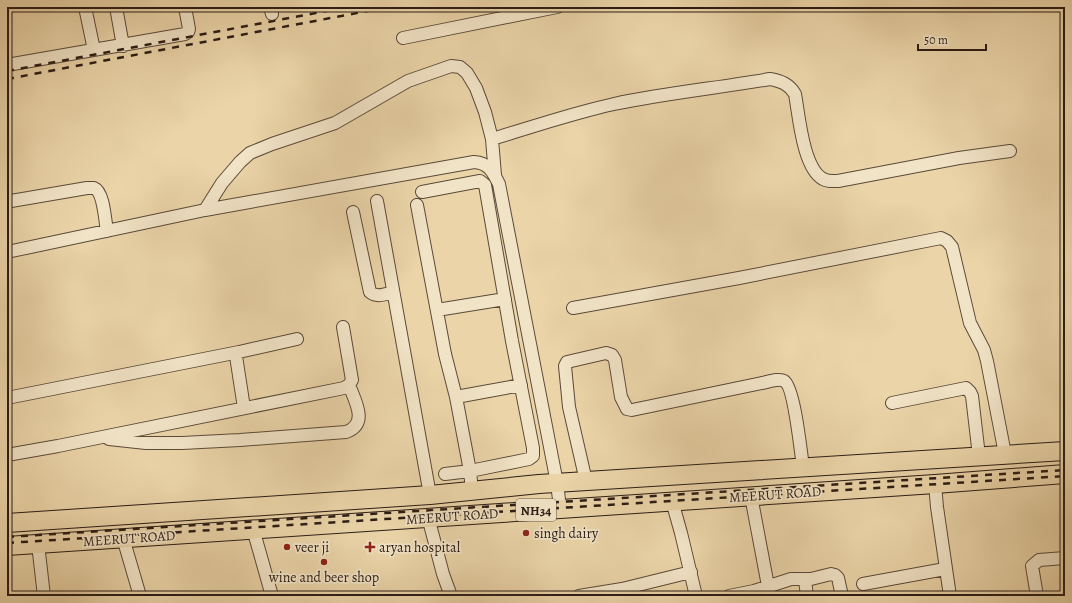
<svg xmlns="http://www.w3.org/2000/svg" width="1072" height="603" font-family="Alegreya,serif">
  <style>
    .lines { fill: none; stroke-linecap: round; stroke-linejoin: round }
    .minor-casing { stroke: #5b4a3a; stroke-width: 14 }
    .highway-casing { stroke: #2b1c15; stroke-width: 20 }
    .minor { stroke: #f1e3c6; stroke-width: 12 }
    .highway { stroke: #ead4a8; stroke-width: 18 }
    .rail { stroke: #2b1c15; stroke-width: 2.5; stroke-dasharray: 7 7; stroke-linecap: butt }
    .poi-dot { fill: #8f2418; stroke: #f1e3c6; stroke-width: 1.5 }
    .labels { text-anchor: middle; stroke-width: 3.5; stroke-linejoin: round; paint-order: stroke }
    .shield { fill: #f1e3c6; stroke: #66584a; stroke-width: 1 }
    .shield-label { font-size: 13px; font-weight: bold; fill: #2b1c15 }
    .street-label { font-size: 14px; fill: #2b1c15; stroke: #f1e3c6 }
    .poi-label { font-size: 14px; fill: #2b1c15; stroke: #f1e3c6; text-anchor: start }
  </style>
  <rect width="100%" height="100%" fill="#ead4a8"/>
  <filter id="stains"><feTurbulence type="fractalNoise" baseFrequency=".005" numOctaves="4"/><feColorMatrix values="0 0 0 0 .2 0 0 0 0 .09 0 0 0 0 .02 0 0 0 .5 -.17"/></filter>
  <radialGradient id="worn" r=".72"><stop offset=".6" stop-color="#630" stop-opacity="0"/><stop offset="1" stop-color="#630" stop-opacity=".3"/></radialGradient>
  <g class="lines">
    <defs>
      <path id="minor" d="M85,7l9,43
        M116,7l7,39
        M270,7l2,7
        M403,38l154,-31
        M7,65l178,-31 3,-2 1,-3 -4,-22
        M492,139c40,-12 81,-26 122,-35 52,-11 104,-16 156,-25 11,2 19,5 25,15 4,22 8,74 28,85 5,3 10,2 15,2l121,-23 51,-7
        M422,192l58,-11 5,4 27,156 21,107v8l-4,3 -59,12 2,20
        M11,201l76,-13c1,0 6,0 7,0 10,4 11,33 13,43
        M377,201l53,294
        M417,205l28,149 11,43 14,74 -25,3
        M205,210l17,-27 18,-21 10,-9 22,-9 63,-21 73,-42 43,-15 9,1 7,6 9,15 9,24 7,27 3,36
        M353,212l17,80c7,6 15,2 23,0
        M7,252l198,-42 269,-48c15,1 19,10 25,22l58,299 3,25
        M573,308l166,-30 202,-40 6,3 5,6 18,76 14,27 3,11 18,93
        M437,310l68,-11
        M456,397l65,-12
        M7,398l232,-46
        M892,403l74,-15 4,4 2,4 7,60
        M244,408l-8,-52 3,-4 58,-13
        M109,439l37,4h36l58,-3 106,-8c23,-8 9,-31 3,-47
        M7,455l51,-9 286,-58 5,-3 3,-5 -9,-53
        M586,481l-17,-74 -4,-41 2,-4 39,-9 6,2 3,5 6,37 6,12 5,1 130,-27c6,-1 17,-5 22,-2 10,5 17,72 19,86
        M935,484l2,23 13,89
        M751,496l17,90
        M672,501l9,32 15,63
        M428,517l15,57 8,22
        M253,529l19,67
        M123,538l17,58
        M38,544l6,52
        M805,580l2,16
        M863,584l82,-15
        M579,596l43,-7 69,-17
        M729,596l25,-5 37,-12h20l20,-5 4,1 3,3 4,18
        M1037,596l-5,-30 7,-6 26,-2"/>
      <path id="highway" d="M7,523l423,-28 109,-11 526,-33
        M7,546l928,-62 130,-10"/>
    </defs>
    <!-- minor casing -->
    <use href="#minor" class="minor-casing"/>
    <!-- highway casing -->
    <use href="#highway" class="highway-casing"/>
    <!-- minor -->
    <use href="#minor" class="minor"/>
    <!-- highway -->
    <use href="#highway" class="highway"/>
    <!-- rail -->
    <path class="rail" d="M7,71l341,-64
      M7,79l382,-72
      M7,537l1058,-67
      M7,543l1058,-67"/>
  </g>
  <!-- markers -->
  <g class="poi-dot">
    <circle cx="526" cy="533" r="4"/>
    <circle cx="287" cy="547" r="4"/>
    <path d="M368 541h4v4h4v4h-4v4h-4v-4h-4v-4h4z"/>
    <circle cx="324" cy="562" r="4"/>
  </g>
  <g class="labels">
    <!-- shield labels -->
    <rect class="shield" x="516" y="499" width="40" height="22" rx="3"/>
    <g class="shield-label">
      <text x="536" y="515">NH34</text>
    </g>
    <!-- street labels -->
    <g class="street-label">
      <text transform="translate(775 494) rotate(-4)" y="5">MEERUT ROAD</text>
      <text transform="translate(452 516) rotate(-4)" y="5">MEERUT ROAD</text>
      <text transform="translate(129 538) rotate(-4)" y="5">MEERUT ROAD</text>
    </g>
    <!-- poi labels -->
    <g class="poi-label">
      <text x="534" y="538">singh dairy</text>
      <text x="295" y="552">veer ji</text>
      <text x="379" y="552">aryan hospital</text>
      <text x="324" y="582" text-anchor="middle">wine and beer shop</text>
    </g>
  </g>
  <!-- margin -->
  <rect width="1072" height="603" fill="none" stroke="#ead4a8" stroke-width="24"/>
  <rect x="8" y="8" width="1056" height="587" fill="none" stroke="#2b1c15" stroke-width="2"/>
  <rect x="12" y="12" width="1048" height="579" fill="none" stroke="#2b1c15"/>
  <!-- scale -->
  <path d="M918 44v6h68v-6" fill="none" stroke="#2b1c15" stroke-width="2"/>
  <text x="924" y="44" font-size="12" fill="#2b1c15" stroke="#f1e3c6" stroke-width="3" paint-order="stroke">50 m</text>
  <rect width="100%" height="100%" filter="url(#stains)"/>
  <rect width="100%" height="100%" fill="url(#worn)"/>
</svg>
